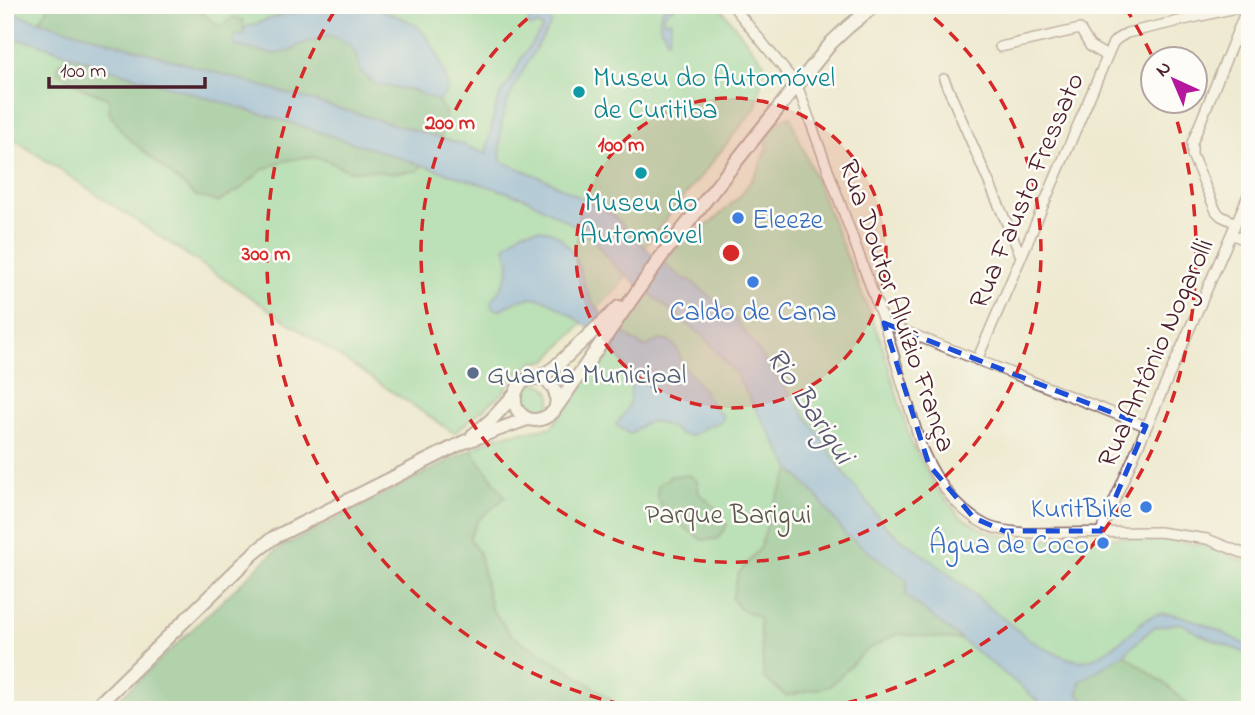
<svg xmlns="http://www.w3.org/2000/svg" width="1255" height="715" font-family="'Indie Flower',sans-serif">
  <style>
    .green { fill: #7fd59a; stroke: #647a62; stroke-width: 2 }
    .forest { fill: #67b682; stroke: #586a56; stroke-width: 2 }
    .water { fill: #6fa8de; stroke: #5c6484; stroke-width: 2 }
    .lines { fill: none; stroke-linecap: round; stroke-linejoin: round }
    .minor-casing { stroke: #836665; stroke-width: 12 }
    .secondary-casing { stroke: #836665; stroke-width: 16 }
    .minor { stroke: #fff; stroke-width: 9 }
    .secondary { stroke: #fff; stroke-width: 12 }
    .marked { fill: none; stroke: #1d4ed8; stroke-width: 5; stroke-dasharray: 14 9; stroke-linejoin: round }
    .ring { fill: none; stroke: #d62828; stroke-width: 3.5; stroke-dasharray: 12 9 }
    .culture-dot { fill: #0f9aa8; stroke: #fdfcf7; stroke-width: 2.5 }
    .shop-dot { fill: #3f7fe0; stroke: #fdfcf7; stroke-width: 2.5 }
    .service-dot { fill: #5c6f8a; stroke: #fdfcf7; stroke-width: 2.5 }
    .labels { text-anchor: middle; stroke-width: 5; stroke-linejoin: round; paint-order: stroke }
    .culture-label { font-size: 28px; fill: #0d838f; stroke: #fdfcf7; text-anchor: start }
    .street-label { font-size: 28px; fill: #4a1f2b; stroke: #fdfcf7 }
    .shop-label { font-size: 28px; fill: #366cbe; stroke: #fdfcf7; text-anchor: end }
    .service-label { font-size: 28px; fill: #4e5e75; stroke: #fdfcf7; text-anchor: start }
    .park-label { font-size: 28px; fill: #5a564c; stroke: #fdfcf7 }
    .water-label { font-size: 30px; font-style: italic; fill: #595673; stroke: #fdfcf7 }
    .centre { fill: #d62828; stroke: #fdfcf7; stroke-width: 3.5 }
    .ring-label { font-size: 21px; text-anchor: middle; font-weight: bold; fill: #d62828; stroke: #fdfcf7; stroke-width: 5; stroke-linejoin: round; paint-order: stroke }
  </style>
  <rect width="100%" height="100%" fill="#fdfcf7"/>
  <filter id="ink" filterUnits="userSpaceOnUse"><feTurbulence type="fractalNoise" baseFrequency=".0143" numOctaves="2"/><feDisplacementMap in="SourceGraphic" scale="14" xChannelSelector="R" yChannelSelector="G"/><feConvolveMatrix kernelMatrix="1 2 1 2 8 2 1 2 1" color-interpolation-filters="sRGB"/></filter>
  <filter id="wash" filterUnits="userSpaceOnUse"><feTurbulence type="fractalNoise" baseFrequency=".00686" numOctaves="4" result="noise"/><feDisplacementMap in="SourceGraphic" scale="28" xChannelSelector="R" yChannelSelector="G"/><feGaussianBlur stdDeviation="1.57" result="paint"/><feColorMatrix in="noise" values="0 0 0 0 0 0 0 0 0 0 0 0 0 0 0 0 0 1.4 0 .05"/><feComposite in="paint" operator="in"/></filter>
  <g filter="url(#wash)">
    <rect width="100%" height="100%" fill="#eeead0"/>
    <!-- green -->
    <path class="green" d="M5,5h713l47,59 -9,43 -104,130 -34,50 -72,74 -11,1 -22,14 -10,17 -49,40 -449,-300z
      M790,116l91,225 30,101 25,46 24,28 24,14 31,9 139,-2 58,10 38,17v146h-624l-60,-42 -54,-32 -21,-28 -12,-55 -10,-15 9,-18 27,-23 -34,-48 27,-13 54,-9 37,-60 92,-128 30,-16 30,-28 17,-25 9,-24v-19z
      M519 399a16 16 0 1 1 32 0a16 16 0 1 1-32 0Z"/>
    <!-- forest -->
    <path class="forest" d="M47,5h144l29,21 14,-9 9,3 1,14 -10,11 40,9 17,-3 8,-6 29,-11 20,9 7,8 6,21 15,13 36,5 26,11 7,11 -1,20 -4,6 -401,-117 9,-12z
      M69,55l38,13 175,52 141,45 -5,6 -30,2 -18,-3 -21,1 -28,-13 -16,-1 -25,5 -18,8 -20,18 -24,14 -22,-6 -70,-60 -17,-23v-14l-27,-11 -24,-16v-8z
      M471,449l34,48 -27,23 -9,18 10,15 12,55 21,28 54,32 60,42h-519l169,-160z
      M791,469l25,26 91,85v16l55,44 -65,-6 -32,17 -35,35 -44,10 -22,-18 -5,-61 -19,-8 -8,-10 6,-25 22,-26 14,-45z
      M690,475l7,6 2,12 23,21 5,12 -9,13 -16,1 -37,-27 -8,-17 1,-11 13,-9z
      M1124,654l45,33 24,23h-99l-16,-16 2,-13z"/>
    <!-- water -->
    <path class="water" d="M551,5h22l-28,10 6,7 -1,4c-17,27 -42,65 -48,95 -2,13 -2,27 -1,40l46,19 65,34 31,32 40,33 7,1 43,36 88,121 22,35 44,56 53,39 87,71c13,8 45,26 60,22 11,-2 33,-18 41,-25 10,-9 18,-19 31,-21 22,-4 71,22 91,33v8l-51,-21 -18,-11 -27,4 -30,27 -44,27 -2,13 16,16h-46l-34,-29 -108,-85 1,-16 -62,-46 -29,-39 -25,-26 -56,-96 -30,-35 -90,-72 -29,-34 -61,-34 -243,-78 -175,-52 -70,-25 -32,-6v-26l456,133 25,10 8,-41 6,-18 10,-14 12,-24 20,-27v-4l-5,-1 -6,2 -3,-2c1,-11 14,-15 23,-20z
      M665,5h10v2l-6,2 -6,8 1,5 6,-2 1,1 -2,18 -2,1 -4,-10h-2c-3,-13 -1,-14 4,-25z
      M378,8c13,7 29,10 40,19 16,14 28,43 30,64l-10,10 -26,-11 -35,-5 -16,-13 -6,-20 -7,-9 -19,-8 -30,10 -8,6 -17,3 -40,-8v-10l10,-2v-6l27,-10 41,-9z
      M538,229c12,1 19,4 27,14 18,18 15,43 30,63 8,10 38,36 50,41l15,-7 11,2 6,7 7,18 21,25 7,14 11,10 -1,5 -16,6 -14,9 -13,-2 -5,-5 -20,-8 -10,3 -14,10 -14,-9c4,-6 10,-12 12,-19 15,-39 -30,-74 -59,-92 -10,-6 -22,-16 -34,-16 -13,-1 -25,7 -36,12l-7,-2 -1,-5c14,-23 24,-29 14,-56l17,-16z"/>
  </g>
  <g filter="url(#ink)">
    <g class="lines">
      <defs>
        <path id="minor" d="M732,5l65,80 87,238 38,126c13,29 34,61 64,76 12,6 25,6 38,8l135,-1 48,7 43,17
          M1234,40l16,6
          M1000,47l80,-18 10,17 17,10
          M944,79l77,177
          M1236,223l-15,-7 -5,-5 -24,-56v-12l56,-138
          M1231,234l19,8
          M884,323l262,103
          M977,360l136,-317 4,-4 10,-6 122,-28
          M1101,531l149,-340"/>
        <path id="secondary" d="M539,378l16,-11 64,-60
          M556,406c6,-33 -38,-38 -41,-9 -1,6 1,11 4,15 10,12 24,9 34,0l108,-155 99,-126 72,-89 16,-15 27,-22
          M473,435l19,-16 23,-25
          M93,710l160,-156 20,-16 191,-96 63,-23"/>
      </defs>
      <!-- minor casing -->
      <use href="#minor" class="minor-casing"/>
      <!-- secondary casing -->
      <use href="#secondary" class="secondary-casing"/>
      <!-- minor -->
      <use href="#minor" class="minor"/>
      <!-- secondary -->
      <use href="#secondary" class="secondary"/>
    </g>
  </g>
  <!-- marked area -->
  <path d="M0 0H1255V715H0ZM884,323l262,103 -45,105h-97l-30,-13 -45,-53z" fill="#eeead0" fill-opacity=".55" fill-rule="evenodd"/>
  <path class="marked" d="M884,323l262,103 -45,105h-97l-30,-13 -45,-53z"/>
  <!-- distance rings -->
  <circle cx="731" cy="253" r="155" fill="#d62828" fill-opacity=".12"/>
  <g class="ring">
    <circle cx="731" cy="253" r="155"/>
    <path d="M918 5A310 310 0 1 1 544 5"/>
    <path d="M642 709A465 465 0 0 1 337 7M1125 7A465 465 0 0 1 1152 56M1171 102A465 465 0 0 1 820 709"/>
  </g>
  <!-- markers -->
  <g class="culture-dot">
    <circle cx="579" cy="92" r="7"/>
    <circle cx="641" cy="173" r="7"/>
  </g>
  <g class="shop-dot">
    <circle cx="738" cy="218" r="7"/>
    <circle cx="753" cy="282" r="7"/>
    <circle cx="1146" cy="507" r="7"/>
    <circle cx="1103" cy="543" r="7"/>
  </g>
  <circle class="service-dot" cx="473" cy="373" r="7"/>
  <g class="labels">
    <!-- culture labels -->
    <g class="culture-label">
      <text x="593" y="86">Museu do Automóvel<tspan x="593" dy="32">de Curitiba</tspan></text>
      <text x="641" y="211" text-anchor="middle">Museu do<tspan x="641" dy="32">Automóvel</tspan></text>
    </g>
    <!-- street labels -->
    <g class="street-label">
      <text transform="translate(1025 190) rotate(-67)" y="10">Rua Fausto Fressato</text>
      <text transform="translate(899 305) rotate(71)" y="10">Rua Doutor Aluízio França</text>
      <text transform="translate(1154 352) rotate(-66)" y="10">Rua Antônio Nogarolli</text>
    </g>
    <!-- shop labels -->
    <g class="shop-label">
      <text x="752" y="228" text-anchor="start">Eleeze</text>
      <text x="753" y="320" text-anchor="middle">Caldo de Cana</text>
      <text x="1132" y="517">KuritBike</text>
      <text x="1089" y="553">Água de Coco</text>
    </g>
    <!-- service labels -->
    <g class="service-label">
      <text x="487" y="383">Guarda Municipal</text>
    </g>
    <!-- park labels -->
    <g class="park-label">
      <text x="728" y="523">Parque Barigui</text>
    </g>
    <!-- water labels -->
    <g class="water-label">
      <text transform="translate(811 405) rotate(56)" y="10">Rio Barigui</text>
    </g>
  </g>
  <circle cx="731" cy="253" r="10" class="centre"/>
  <g class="ring-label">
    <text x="450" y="129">200 m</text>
    <text x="621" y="151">100 m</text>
    <text x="266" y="260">300 m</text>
  </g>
  <!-- margin -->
  <rect width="1255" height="715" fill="none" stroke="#fdfcf7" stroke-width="28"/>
  <!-- north arrow -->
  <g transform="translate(1174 80) rotate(316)"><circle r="33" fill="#fdfcf7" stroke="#b5a4a5" stroke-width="2"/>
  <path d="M0-5L12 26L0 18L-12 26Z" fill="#b5179e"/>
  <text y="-10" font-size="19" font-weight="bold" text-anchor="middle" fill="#4a1f2b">N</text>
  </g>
  <!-- scale -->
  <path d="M49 77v10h156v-10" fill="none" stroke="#4a1f2b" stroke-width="3.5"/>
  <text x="60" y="77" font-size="21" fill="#4a1f2b" stroke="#fdfcf7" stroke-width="5" paint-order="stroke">100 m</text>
</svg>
